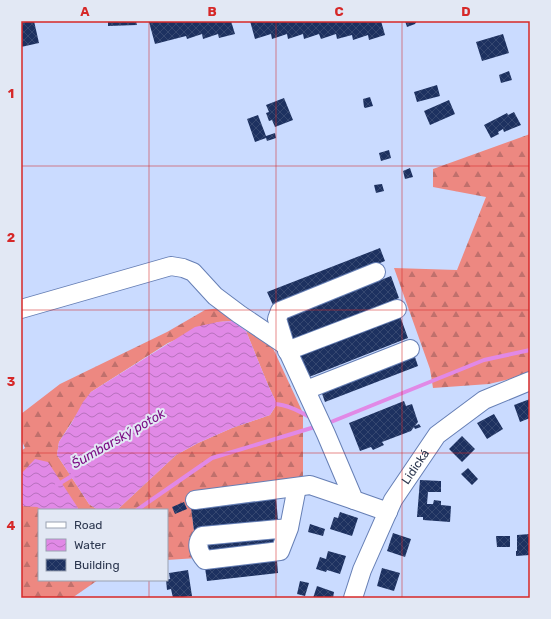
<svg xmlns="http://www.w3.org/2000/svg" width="551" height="619" font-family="Rubik,sans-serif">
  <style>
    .forest { fill: url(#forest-firs) }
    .water { fill: url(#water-waves) }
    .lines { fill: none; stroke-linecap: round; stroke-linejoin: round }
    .stream { stroke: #e189e6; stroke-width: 4 }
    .building { fill: url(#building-cross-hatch) }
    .minor-casing { stroke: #667fb5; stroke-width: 20 }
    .minor { stroke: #fff; stroke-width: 18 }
    .grid { fill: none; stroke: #d62828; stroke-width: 1; stroke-opacity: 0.55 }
    .labels { text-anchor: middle; stroke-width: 4; stroke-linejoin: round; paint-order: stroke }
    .street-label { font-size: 12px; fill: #2d3850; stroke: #e2e8f4 }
    .water-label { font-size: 13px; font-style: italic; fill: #7c0d84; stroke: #e2e8f4 }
    .neatline { fill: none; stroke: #d62828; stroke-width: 1.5 }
    .grid-label { font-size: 13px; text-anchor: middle; font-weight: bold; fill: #d62828 }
  </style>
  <defs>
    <pattern id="forest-firs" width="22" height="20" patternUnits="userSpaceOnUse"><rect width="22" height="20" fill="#ed8881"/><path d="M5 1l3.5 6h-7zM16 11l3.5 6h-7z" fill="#c0706c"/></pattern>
    <pattern id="water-waves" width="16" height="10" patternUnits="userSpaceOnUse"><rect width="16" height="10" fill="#e189e6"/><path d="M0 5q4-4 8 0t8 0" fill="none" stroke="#b771bd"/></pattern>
    <pattern id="building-cross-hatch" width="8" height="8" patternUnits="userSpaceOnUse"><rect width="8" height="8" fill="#1d3160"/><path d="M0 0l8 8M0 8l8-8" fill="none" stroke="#354770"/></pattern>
  </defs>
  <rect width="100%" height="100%" fill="#cadbff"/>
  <!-- forest -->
  <path class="forest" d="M530,134v240l-41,10 -56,4 -3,-19 -36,-101 63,2 29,-73 -53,-10v-18z
    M220,308l12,13 -14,1 -50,21 -77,49 -32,50 -2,13 32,49 9,6h-59v70h59l-26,18h-51v-147l4,-3 -4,-9v-25l39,-30 107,-52 38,-22z
    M246,331l25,13 32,69v66l-113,17 7,62 -30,2v-50h-50l59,-55 22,-12 34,-15 38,-13 7,-11 -9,-19z"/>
  <!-- water -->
  <path class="water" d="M232,321l14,10 22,54 9,19 -7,11 -38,13 -34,15 -22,12 -59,55h-19l-9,-6 -32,-49 2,-13 12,-18 12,-22 8,-10 104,-65 23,-5z
    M35,459l13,3 30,46v2h-35l-6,-3 -16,-1v-32z"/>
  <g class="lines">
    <!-- stream -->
    <path class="stream" d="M273,404c14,0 28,8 40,15
      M326,424l158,-64 46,-10
      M57,485l18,-11
      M137,510l75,-52 106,-32"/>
  </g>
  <!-- building -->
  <path class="building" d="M30,21h4l5,22 -18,4v-24z
    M108,21h28l1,4 -29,1z
    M151,21h80l4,13 -16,4 -1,-4 -15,5 -1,-5 -15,5 -1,-3 -31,8 -6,-22z
    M250,21h131l4,14 -16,5 -1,-5 -15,5 -1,-5 -15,4 -1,-5 -15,5 -2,-5 -15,5 -1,-5 -15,5 -1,-5 -15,5 -1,-5 -16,5z
    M405,21h12l-2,3 -8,3z
    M503,34l6,19 -27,8 -6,-19z
    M509,71l3,9 -11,3 -2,-8z
    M437,85l3,11 -23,6 -3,-10z
    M370,97l3,9 -8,2 -1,-1 -1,-8z
    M284,98l9,22 -18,7 -3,-7 -3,1 -3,-8 3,-1 -3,-7z
    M449,100l6,14 -25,11 -6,-14z
    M514,112l7,13 -17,7 -1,-3 -5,3 1,2 -8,4 -7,-13 23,-12 1,2z
    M258,115l8,21 9,-3 1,5 -9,3 -1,-3 -11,4 -8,-23z
    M389,150l2,8 -10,3 -2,-8z
    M410,168l3,9 -8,2 -2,-8z
    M382,184l2,7 -8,2 -2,-8z
    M380,248l5,13 -112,44 -6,-13z
    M391,276l8,22 -110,43 -8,-22z
    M400,316l8,22 -104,41 -9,-22z
    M414,354l4,12 -93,36 -4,-11z
    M530,399v19l-10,4 -6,-17z
    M404,401l2,5 6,-2 6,18 -3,4 4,-2 2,3 -6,2 -1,-2 -3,4 -29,11 2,3 -11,5 -2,-3 -11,4 -11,-28z
    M494,414l9,15 -16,10 -10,-16z
    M462,436l13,13 -13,13 -13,-13z
    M468,468l10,11 -6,6 -11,-11z
    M420,480l21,1v11h-13l-1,12h6l1,-4 7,1v4l10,1 -1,16 -27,-2v-3h-6z
    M276,497l2,24 -84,10 -3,-24z
    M184,502l3,7 -12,5 -3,-7z
    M340,512l18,6 -6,18 -22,-7 4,-12 4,1z
    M310,524l15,5 -2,7 -15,-4z
    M393,533l18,6 -6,18 -18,-6z
    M274,534l1,12 -71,8 -2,-12z
    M530,534v21l-14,1v-5h1v-16z
    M496,536h14v11h-13z
    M328,551l18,5 -6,18 -13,-4 -1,2 -10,-3 4,-12 6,2z
    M277,561l1,12 -71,8 -2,-13z
    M382,568l18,5 -6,18 -17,-5z
    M188,570l4,26 -19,2 -2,-9 -4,1 -1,-10 4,-1 -1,-6z
    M300,581l9,2 -4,13 -8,-2z
    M317,586l17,6 -1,6h-20z"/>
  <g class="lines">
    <defs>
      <g id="minor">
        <path d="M21,309l150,-43 12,2 10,4 22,24 24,18 46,31 41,89 28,66 34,12"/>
        <path d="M285,345l-8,-26 3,-8 96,-39"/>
        <path d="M287,351l110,-42"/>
        <path d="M306,390l104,-41"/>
        <path d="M195,500l115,-15 44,15"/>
        <path d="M289,528l-87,8c-7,8 -3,17 3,24l75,-9 9,-23 8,-41"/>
        <path id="s1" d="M353,598l9,-28 31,-70 44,-65 47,-35 46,-19"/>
      </g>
    </defs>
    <!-- minor casing -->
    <use href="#minor" class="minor-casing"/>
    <!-- minor -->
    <use href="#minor" class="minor"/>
  </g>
  <!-- grid -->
  <path class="grid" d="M149,21v489M276,21v577M402,21v577M21,166h509M21,310h509M21,453h509M149,580v18"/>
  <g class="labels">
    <!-- street labels -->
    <g class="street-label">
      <text dy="4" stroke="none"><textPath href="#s1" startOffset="146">Lidická</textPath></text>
    </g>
    <!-- water labels -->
    <g class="water-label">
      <text transform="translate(118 438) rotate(-30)" y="5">Šumbarský potok</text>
    </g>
  </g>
  <!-- border -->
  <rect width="551" height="619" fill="none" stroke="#e2e8f4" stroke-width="44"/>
  <!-- legend -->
  <rect x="38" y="509" width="130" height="72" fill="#e2e8f4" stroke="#9aa2b2"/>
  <rect x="46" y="522" width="20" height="6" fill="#ffffff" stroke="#9aa2b2"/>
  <text x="74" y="529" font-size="12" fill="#2d3850">Road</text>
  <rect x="46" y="539" width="20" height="12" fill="url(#water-waves)" stroke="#9aa2b2"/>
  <text x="74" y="549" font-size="12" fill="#2d3850">Water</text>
  <rect x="46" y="559" width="20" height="12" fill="url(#building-cross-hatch)" stroke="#9aa2b2"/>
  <text x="74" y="569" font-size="12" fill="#2d3850">Building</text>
  <rect x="22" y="22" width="507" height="575" class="neatline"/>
  <g class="grid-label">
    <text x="85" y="16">A</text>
    <text x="212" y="16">B</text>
    <text x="339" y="16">C</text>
    <text x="466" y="16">D</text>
    <text x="11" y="98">1</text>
    <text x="11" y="242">2</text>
    <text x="11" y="386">3</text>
    <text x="11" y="530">4</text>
  </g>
</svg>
